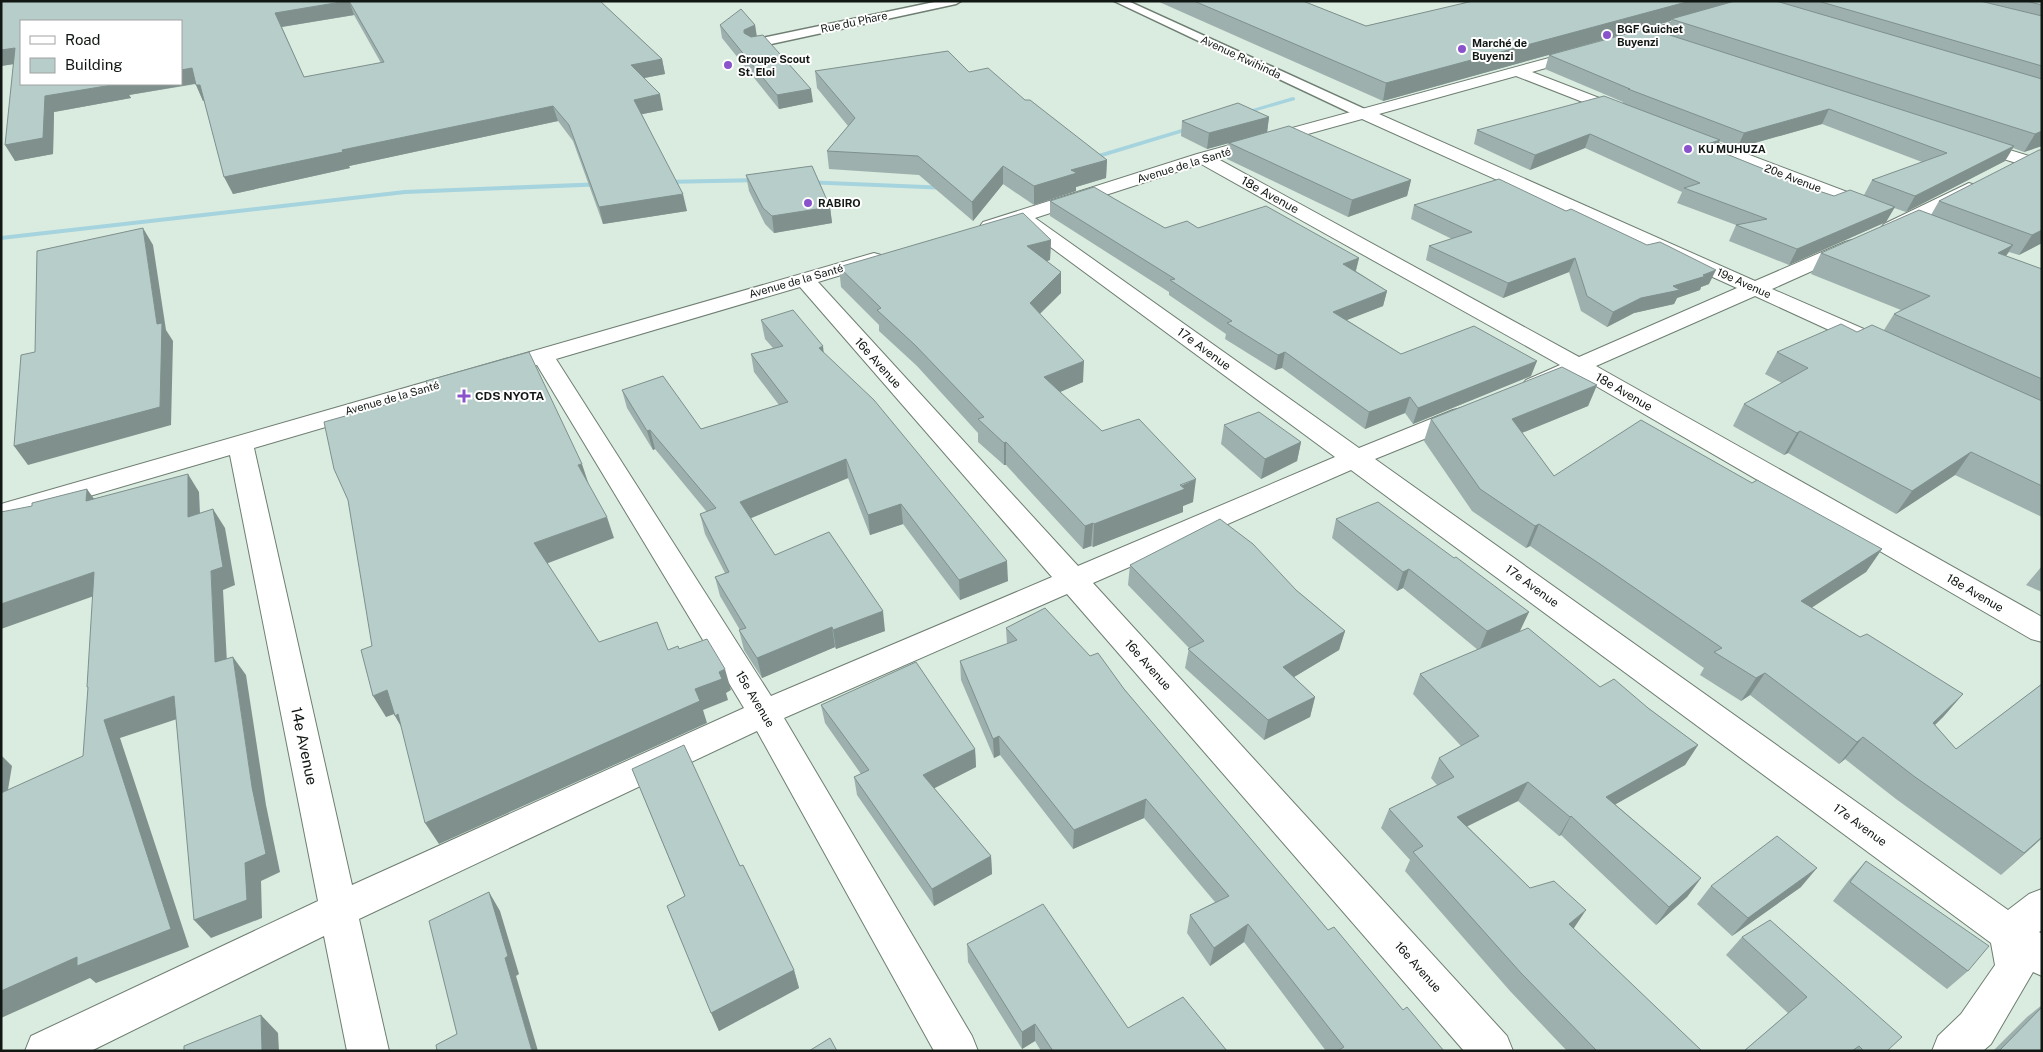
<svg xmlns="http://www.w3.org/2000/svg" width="2043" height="1052" font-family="'Public Sans',sans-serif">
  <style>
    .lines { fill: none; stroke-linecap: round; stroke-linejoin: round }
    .stream { fill: #a5d3de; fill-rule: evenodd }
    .service-casing { stroke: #6e7e72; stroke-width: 3 }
    .minor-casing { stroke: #6e7e72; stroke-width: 2 }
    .service { fill: #fff; fill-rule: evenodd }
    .minor { fill: #fff; fill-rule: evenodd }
    .wall { fill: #9db0ad; fill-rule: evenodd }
    .shaded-wall { fill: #7f908d }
    .building { fill: #b6cdc9; stroke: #7f908d }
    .poi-dot { fill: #8a53cb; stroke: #fff; stroke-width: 2 }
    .labels { text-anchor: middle; stroke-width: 4; stroke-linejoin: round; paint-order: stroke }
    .far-street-label { font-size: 11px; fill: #111712; stroke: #fff }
    .far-poi-label { font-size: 11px; font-weight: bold; fill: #111712; stroke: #fff; text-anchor: start }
    .street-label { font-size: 12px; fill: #111712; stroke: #fff }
    .poi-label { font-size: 12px; font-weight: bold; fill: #111712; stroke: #fff; text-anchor: start }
    .near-street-label { font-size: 15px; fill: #111712; stroke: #fff }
  </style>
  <rect width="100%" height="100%" fill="#daebdf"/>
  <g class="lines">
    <!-- stream -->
    <path class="stream" d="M1293,97l2,1v2l-56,16 -3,-2z
      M1195,125l3,2 -1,1 -108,33 -7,-2z
      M762,178l4,2 -1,2 -102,2 -4,-2 4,-2z
      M802,180l147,6 4,2 -4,2 -144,-6 -4,-2z
      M604,182h3v4l-202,8 -404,46v-4l404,-46z"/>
    <defs>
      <path id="service" d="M939,1h22l-5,3 -203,44 -6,-4 6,-4z
        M1114,1h14l239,109 2,3 -2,3h-10z"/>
      <path id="minor" d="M1748,1h22l-1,3 -140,40h-10l-2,-3 2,-3z
        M1582,49l5,1 2,3 -2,3 -55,16 101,39 2,3 -2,3h-12l-105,-41 -137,38 376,167 90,-39 7,-2 7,2 3,4 -3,4 -87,39 108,47 3,5 -3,5 -8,2 -8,-2 -109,-50 -159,70 446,251v25l-11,-3 -454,-264c-16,7 -34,19 -51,15l-4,-5 4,-5 34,-15 -359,-201 -166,54 324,230 94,-38 9,-2 9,2 3,5 -3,5 -96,39 633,451 21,-16 13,-5v41l-3,2 3,2v42l-9,-4 -42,72 -8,7h-51l6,-15 23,-22 34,-49 -4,-22 -640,-473 -258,113 414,453 6,15h-49l-397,-457 -283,124 188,318 6,15h-44l-177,-320 -398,188 30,132h-42l-23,-115 -233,115h-66l6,-15 287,-135 -88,-446 -229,67v-18l873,-251 7,2 3,4 -3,4 -63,19 260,284 257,-109 -317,-234 -28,9 -7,-2 -3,-4 3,-4 214,-68zM1362,119l375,169 -158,69 -361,-198zM800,287l252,290 -281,119 -215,-337zM537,365l207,343 -392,177 -98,-437z
        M1681,129l198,75 2,4 -2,4 -7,2 -7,-2 -190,-74 -2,-4 2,-4z
        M1974,139l68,21v11l-74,-23 -3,-4 3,-4z
        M1969,183l6,2 3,4 -3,4 -77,39 -7,2 -7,-2 -3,-4 3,-4z"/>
    </defs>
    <!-- service casing -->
    <use href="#service" class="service-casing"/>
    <!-- minor casing -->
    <use href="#minor" class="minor-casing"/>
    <!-- service -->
    <use href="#service" class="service"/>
    <!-- minor -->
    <use href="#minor" class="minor"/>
  </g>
  <!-- wall -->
  <path class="wall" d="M1,1h599l62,58 3,15 -21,4 19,32 -21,4 45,97 -84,13 -30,-83 -15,-20 -209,45 1,2 -117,26 -29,-93h-1l-7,-17 -67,11 2,3 -77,14 -1,42 -38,7 -2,-97 -12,2zM354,15l27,48 -77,14 -22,-50zM181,21v63h-160z
    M1157,1h146l63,25 99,-23 -5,-2h582v145l-18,6 -11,-4 -8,13 -99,51 -12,-4 -8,14 -97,43 -60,-24 7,-16 -59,-22 5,-11 -97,-44 -55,22 -56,-26 3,-14 146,-27v-1l-78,-33 4,-14 117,-21 5,-13 -288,80zM1822,124l100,38 -50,18 -8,15 -30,1 -18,-6 -100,-40 3,-9 18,7z
    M720,25h35l1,11 57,66 -34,7 -57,-71z
    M815,71l154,1 56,28 82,60 -1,18 -30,9v4l-42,14 -31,-21 -30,37 -54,-46 -90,-6 -2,-18 21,-25 -31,-38z
    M1269,117l-2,15 144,48 -4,16 -59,21 -121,-58 1,-16 -21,6 -26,-13 1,-15z
    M2042,150v93l-23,12 -10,-3 -3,4 36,13v248l-87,-42 -59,39 -108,-61 -4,2 -51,-29 11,-22 38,-21 -17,-9 12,-22 80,-20 27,-2 10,-16 7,-4 -90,-36 10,-21 110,-38 8,-14z
    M746,175l84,32 2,16 -58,10 -9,-9 -16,-33z
    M1050,201l115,27h33l161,30 -3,13 31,20 -4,15 -36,14 54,34 130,22 -118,48 -8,-11 -40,16 -83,-61 -7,2 -50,-31 1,-5 -57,-39v-3l-119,-76z
    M1414,205l295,79 -8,3 -1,3 -23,8 -3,6 -40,9 -27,14 -26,-16 -12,-39 -66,26 -77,-38 3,-14 23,-7 -41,-20z
    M1051,240l-1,20 -3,1 14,11v21l-21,21 43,68 -23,10 42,39 91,71 -10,4v6l-90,35 -2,-1 -8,3 -77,-84h-2l-26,-23v-9l-61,-67 -38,-35v-6l-38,-38 -2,-20z
    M761,320l63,33 184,228 -48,19 -57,-76 -33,11 -22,-57 -97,40 24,37 110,76 -49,18 -1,-2 -73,31 -18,-28 -5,-20h1l-20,-34 -5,-19 10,-4 -20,-39 -5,-20 7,-2 -52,-63 -2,1 -26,-42 -5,-18 79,39 78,-24 -25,-33 -3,-18 22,-6 -8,-9z
    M1597,385l-9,21 -66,27 32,43 198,7 130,66 -16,23 -55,35 49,30 103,57 -20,23 -8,8 21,24 86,-65v154l-41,37 -105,-76 -51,-40 -6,5 -89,-69 -9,6 -41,-26 4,-7 -118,-83 -56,-39 -4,2 -54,-37 -48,-70 7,-22z
    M1224,425l77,17 -4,19 -36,18 -40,-35z
    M1336,519l184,112 -8,4 88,52 48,21 50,37 -13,20 -70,39 86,74 -14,19 -31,28 -95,-90 -2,1 -41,-35 -51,25 63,62 44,41 128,122h-135l-57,-60 -105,-120 5,-11 -29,-32 8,-19 48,-24 -6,-7 8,-20 22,-12 -48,-52 7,-20 58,-24 -75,-62 -6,3 -65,-53z
    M1130,565l166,25 49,41 -6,19 -45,27 21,20 -5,20 -46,23 -79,-72 4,-20 -61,-63z
    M2042,566v26l-16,-7z
    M1006,628l84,28 34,33 204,241 75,80 41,41h-118l-82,-109 -34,24 -23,-33 3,-18 25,-13 -71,-84 -71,31 -73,-94 -6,3 -33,-78 -1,-19 47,-17z
    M821,705l154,44 1,18 -42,21 57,68 1,18 -58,32 -77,-111 -3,-18 7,-3 -36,-51z
    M632,769l108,97 54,104 5,18 -80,43 -52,-125 18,-9z
    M1866,861l102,110 -21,18 -114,-88 16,-21z
    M1711,886l90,1 -69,49 -35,-32z
    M1742,937l145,114h-143l44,-38 -62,-58z
    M967,944l161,84 99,23h-186l-6,-10 -13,8 -54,-87z
    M2042,1005v46h-49l34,-34z"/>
  <!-- shaded-wall -->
  <path class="shaded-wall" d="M349,1l5,14 -73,12 -6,-14z
    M1690,1h50l-69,18v2l-288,80 3,-18z
    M755,25l2,12 -11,5 -2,-12z
    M15,48l6,15 -20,3v-16z
    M662,59l3,15 -31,6 -3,-15z
    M192,68l7,15 -70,12 -6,-11h58v-14z
    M118,84h5l8,14 -77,14 -1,42 -38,7 -10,-16 40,-49z
    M196,85h4l7,15 -4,1z
    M811,89l2,13 -34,7 -2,-14z
    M660,94l3,16 -25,5 -4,-15z
    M553,106l5,15 -209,45 1,2 -117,26 -9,-17 118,-27z
    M1829,109l-7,15 -85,24 7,-15z
    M1269,117l-2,16 -60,16 2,-16z
    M2042,131v15l-18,6 11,-18z
    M1590,134l-5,14 -55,22 5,-15z
    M1720,140l-6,15 -10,-10z
    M2014,146l-9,15 -99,51 9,-16z
    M1107,160l-1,18 -30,9v4l-42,14v-19l37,-16z
    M1003,166v18l-30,37 -1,-19z
    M1411,180l-4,16 -59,21 4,-17z
    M683,194l4,17 -84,13 -4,-17z
    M830,207l2,16 -58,10 -2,-17z
    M1895,207l-9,15 -97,43 8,-16z
    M143,228l10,17 13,85 7,11 -2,84 -143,40 -14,-19 143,-122z
    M2042,230v13l-23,12 13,-20z
    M1051,240l-1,20 -23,7v-21z
    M2013,245l-13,20 -2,-12z
    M1359,258l-4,15 -12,-9z
    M1575,258l-6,14 -66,26 5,-15z
    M1716,270l-7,14 -8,3 -1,3 -23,8 -3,6 -40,9 -27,14 6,-15 28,-14z
    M1061,272v21l-32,31 1,-21z
    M1387,291l-4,15 -54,21 4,-15z
    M823,346l2,18 -6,-16z
    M1285,352l-3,16 -7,2 3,-15z
    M1084,361l-1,21 -39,17v-22z
    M1537,361l-6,15 -118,48 5,-16z
    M1597,385l-9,21 -84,34 8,-21z
    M1410,397l-5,16 -40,16 4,-17z
    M650,430l5,19 -2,1 -6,-19z
    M1800,431l-12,22 -4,2 13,-22z
    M1006,442v23h-2v-22z
    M1301,442l-4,19 -36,18 4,-20z
    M1971,452l-16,23 -59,39 16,-23z
    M846,459l2,19 -104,43 -4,-19z
    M582,464l7,21 -11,-20z
    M188,474l11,18 2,44 -13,-19z
    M1196,479l-3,23 -10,4v6l-90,35 1,-23z
    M87,489l13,18 -14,-6z
    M901,504l2,20 -33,11 -2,-20z
    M213,509l12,19 10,57 -12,5 5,91 -13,-19 -4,-91z
    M607,517l7,21 -71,27 -9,-22z
    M1093,523l-2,23 -8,3 2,-23z
    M1539,524l-9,22 -4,2 9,-22z
    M1882,549l-16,23 -79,52 14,-23z
    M1007,561l1,20 -48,19 -1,-20z
    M1409,569l-6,19 -6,3 6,-19z
    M94,572l14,19 -107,38v-25z
    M883,611l2,20 -49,18 -3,-19z
    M1529,612l-9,19 -41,20 8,-20z
    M832,627l3,20 -73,31 -5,-20z
    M1345,631l-6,19 -60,36 4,-19z
    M233,657l13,18 20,130 14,67 -19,9 1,37 -51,20 -17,-18 51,-57 7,-76z
    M725,669l6,21 -5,3 2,7 -25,10 4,13 -268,121 -14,-21z
    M1765,673l-15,22 -9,6 15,-23z
    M387,690l13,22 -14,5 -13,-21z
    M1963,694l-20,23 -29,28 19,-22z
    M174,696l15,19 -69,23 69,209 -93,36 -6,-5 -89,40v-27l103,-271z
    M1315,697l-5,20 -46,23 4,-20z
    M398,714l9,23 -12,-21z
    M999,736l1,19 -6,3 -1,-19z
    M1863,737l-18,22 -6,5 18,-22z
    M1698,745l-13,20 -90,51 11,-19z
    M975,749l1,18 -51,26 -2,-18z
    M1,755l11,11 -9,53 -2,-1z
    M1528,782l-10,19 -70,35 9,-19z
    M1146,799l-2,19 -71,31 1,-19z
    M1571,816l-10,19 -2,1 11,-19z
    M2042,837v1l-41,37z
    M991,856l1,18 -58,32 -2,-17z
    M1817,868l-16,19 -69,49 16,-18z
    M1701,878l-14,19 -31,28 13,-18z
    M489,892l11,19 19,63 -3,2 22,75h-6l-27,-93z
    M1586,910l-12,18 -17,14 12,-18z
    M1248,924l-4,18 -34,24 4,-18z
    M794,970l5,18 -80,43 -8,-18z
    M261,1015l17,18 1,18h-17z
    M1035,1024v17l-13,8v-17z"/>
  <!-- building -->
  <path class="building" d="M1,1h346l-72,12 29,64 80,-15 -35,-61h251l62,58 -31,6 29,29 -26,6 49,94 -84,13 -30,-82 -16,-19 -211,44 1,2 -119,25 -24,-92h-4l-4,-17 -11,2v-49h-160v63h97l-73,12 -2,42 -38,7 10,-97 -14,2z
    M1194,1h109l63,25 107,-25h217l-304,82z
    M1735,1h41l266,78v52l-7,3 -364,-115z
    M1818,1h162l62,15v50z
    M2026,1h16v4z
    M741,9l14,16 -11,5v3l7,4 12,-2 48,54 -34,6 -57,-70z
    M1648,28l366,118 -99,50 -43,-16 75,-27 -118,-44 -85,24 -116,-44h2l-81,-34z
    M948,51l21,21 19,-4 37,32h5l77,60 -36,10 6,3 -43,13 -31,-20 -31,36 -54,-46 -91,-5 28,-33 -40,-47z
    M1604,96l116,44 -16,5 112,45 18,6 16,-6 45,17 -98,42 -61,-24 31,-6 -83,-31 16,-5 -110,-49 -55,21 -58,-25z
    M1238,103l31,14 -60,16 -27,-12z
    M1289,126l122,54 -59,20 -123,-57z
    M2039,150h3v80l-10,5 -93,-34z
    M812,166l18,41 -58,9 -9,-8 -17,-33z
    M1499,179l67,32 5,-2 76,36 13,-3 56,28 -13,5 3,1 -33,10 7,4 -39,8 -28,14 -26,-16 -12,-38 -67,25 -79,-37 43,-14 -58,-27z
    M1094,187l71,41 22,-7 11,7 68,-22 93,52 -16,6 44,27 -54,21 68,42 73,-28 63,35 -119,47 -8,-11 -41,15 -84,-60 -7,3 -51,-32 5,-2 -62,-41 5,-1 -125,-78z
    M1919,210l94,35 -15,8 44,16v110l-148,-65 36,-18 -109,-43z
    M1023,213l28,27 -24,6 34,26 -31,31 54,58 -40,16 58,54 37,-12 57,60 -16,6 5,4 -91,35 -1,-1 -8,3 -79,-84 -2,1 -26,-24 6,-2 -69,-72 -38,-35 4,-2 -42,-41z
    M143,228l14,96 5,-1 -2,84 -146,39 7,-91 14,-3 2,-101z
    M793,310l30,36 -4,2 55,52 133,161 -48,19 -58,-76 -33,11 -22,-56 -106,43 35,53 54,-23 54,79 -50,19 -1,-3 -75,31 -18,-28 7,-2 -31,-51 14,-5 -29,-58 16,-6 -66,-78 -3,1 -25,-41 41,-14 38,53 87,-27 -37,-48 32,-8 -22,-26z
    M1841,324l16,8 15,-7 170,76v85l-71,-34 -59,39 -112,-60 -3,2 -53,-29 64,-36 -31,-16z
    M529,352l53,112 -4,1 29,52 -73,26 65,99 58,-20 11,28 10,-4 1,3 28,-10 18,30 -6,3 3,7 -27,10 5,12 -275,122 -27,-109 -3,2 -8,-26 -14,6 -12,-46 11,-4 -24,-146 -14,-31 -10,-47 106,-30 -4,-11z
    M1562,367l35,18 -85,34 42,57 87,-56 111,63 5,-3 125,69 -81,52 59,36 7,-3 96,60 -30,29 23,26 86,-65v153l-18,16 -109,-76 -52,-40 -6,5 -92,-69 -9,5 -42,-26 8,-4 -125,-86 -58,-38 -4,2 -55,-37 -49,-70z
    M1259,412l42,30 -36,17 -41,-34z
    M188,474v43l25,-8 10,58 -12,4 4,91 18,-5 19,130 14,67 -21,9 2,37 -53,20 -20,-224 -70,24 67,209 -94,37v-9l-76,34v-198l82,-37 5,-69h-1l7,-115 -93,32v-92l31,-6v-3l55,-14 -1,12z
    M1378,502l76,56 2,-1 73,55 -42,19 -78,-62 -6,3 -67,-53z
    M1220,519l33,25 43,46 49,41 -62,36 32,30 -47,23 -80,-71 16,-8 -74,-76z
    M1045,608l45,48 8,-3 26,36 204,241 6,-3 69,83 4,-3 37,44h-107l7,-4 -96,-123 -34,24 -24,-33 39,-19 -83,-97 -72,31 -75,-94 -6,3 -33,-78 57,-21 -11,-12z
    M1528,628l72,59 14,-8 34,29 50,37 -92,52 95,81 -32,29 -98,-91 -1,1 -42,-35 -71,35 73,71 24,-7 32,29 -17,14 133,127h-105l-76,-78 -108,-121 10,-6 -34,-37 65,-32 -15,-19 40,-22 -59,-62z
    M916,662l59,87 -52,26 68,81 -59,33 -78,-112 15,-7 -48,-65z
    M684,745l56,121 3,-1 51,105 -83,43 -44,-107 18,-10 -53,-127z
    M1777,836l40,32 -69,50 -37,-32z
    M1866,861l123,85 -21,25 -118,-89z
    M489,892l19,64 -3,2 27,93h-95l-1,-6 21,-11 -28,-113z
    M1043,904l85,124 55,-31 44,54h-174l-18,-27 -13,8 -55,-88z
    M1770,920l132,117 -15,14h-23l-5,-5 -7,5h-108l63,-54 -65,-60z
    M2042,1007v44h-41l-1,-1z
    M261,1015l1,36h-78v-5z
    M830,1038l7,13h-28z"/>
  <!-- markers -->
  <g class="poi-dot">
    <circle cx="1607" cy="35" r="5"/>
    <circle cx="1462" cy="49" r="5"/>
    <circle cx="728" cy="65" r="5"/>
    <circle cx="1688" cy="149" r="5"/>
    <circle cx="808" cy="203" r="5"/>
    <path d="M461.5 388.5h5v5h5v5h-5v5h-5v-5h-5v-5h5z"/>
  </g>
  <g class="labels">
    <!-- far-street labels -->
    <g class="far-street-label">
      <text transform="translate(854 22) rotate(-12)" y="4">Rue du Phare</text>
      <text transform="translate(1241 57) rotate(25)" y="4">Avenue Rwihinda</text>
      <text transform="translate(1184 165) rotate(-17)" y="4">Avenue de la Santé</text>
      <text transform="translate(1793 178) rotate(21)" y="4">20e Avenue</text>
      <text transform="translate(796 281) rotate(-16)" y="4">Avenue de la Santé</text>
      <text transform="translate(1744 283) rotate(24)" y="4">19e Avenue</text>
      <text transform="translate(392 398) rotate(-16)" y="4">Avenue de la Santé</text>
    </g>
    <!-- far-poi labels -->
    <g class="far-poi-label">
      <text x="1617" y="33">BGF Guichet<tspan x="1617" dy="13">Buyenzi</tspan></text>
      <text x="1472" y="47">Marché de<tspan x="1472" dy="13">Buyenzi</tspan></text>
      <text x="738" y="63">Groupe Scout<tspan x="738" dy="13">St. Eloi</tspan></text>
      <text x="1698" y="153">KU MUHUZA</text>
      <text x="818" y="207">RABIRO</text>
    </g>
    <!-- street labels -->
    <g class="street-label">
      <text transform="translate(1270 195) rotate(29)" y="4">18e Avenue</text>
      <text transform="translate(1204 349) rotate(36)" y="4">17e Avenue</text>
      <text transform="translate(878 363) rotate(48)" y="4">16e Avenue</text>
      <text transform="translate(1624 392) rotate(30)" y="4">18e Avenue</text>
      <text transform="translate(1532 586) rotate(36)" y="4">17e Avenue</text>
      <text transform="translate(1975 593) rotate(30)" y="4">18e Avenue</text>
      <text transform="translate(1148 665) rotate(48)" y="4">16e Avenue</text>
      <text transform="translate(755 699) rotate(59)" y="4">15e Avenue</text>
      <text transform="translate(1860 825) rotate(36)" y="4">17e Avenue</text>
      <text transform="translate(1418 967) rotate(48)" y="4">16e Avenue</text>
    </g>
    <!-- poi labels -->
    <g class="poi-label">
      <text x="475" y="400">CDS NYOTA</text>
    </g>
    <!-- near-street labels -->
    <g class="near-street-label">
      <text transform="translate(304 746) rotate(78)" y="5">14e Avenue</text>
    </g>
  </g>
  <!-- border -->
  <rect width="2043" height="1052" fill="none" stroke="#111712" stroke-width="5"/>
  <!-- legend -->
  <rect x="20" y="20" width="162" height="65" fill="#ffffff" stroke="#a0a2a0"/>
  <rect x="30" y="36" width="25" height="8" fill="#ffffff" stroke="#a0a2a0"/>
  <text x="65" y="45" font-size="15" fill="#111712">Road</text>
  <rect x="30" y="58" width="25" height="15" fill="#b6cdc9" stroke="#a0a2a0"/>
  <text x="65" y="70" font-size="15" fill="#111712">Building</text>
</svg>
